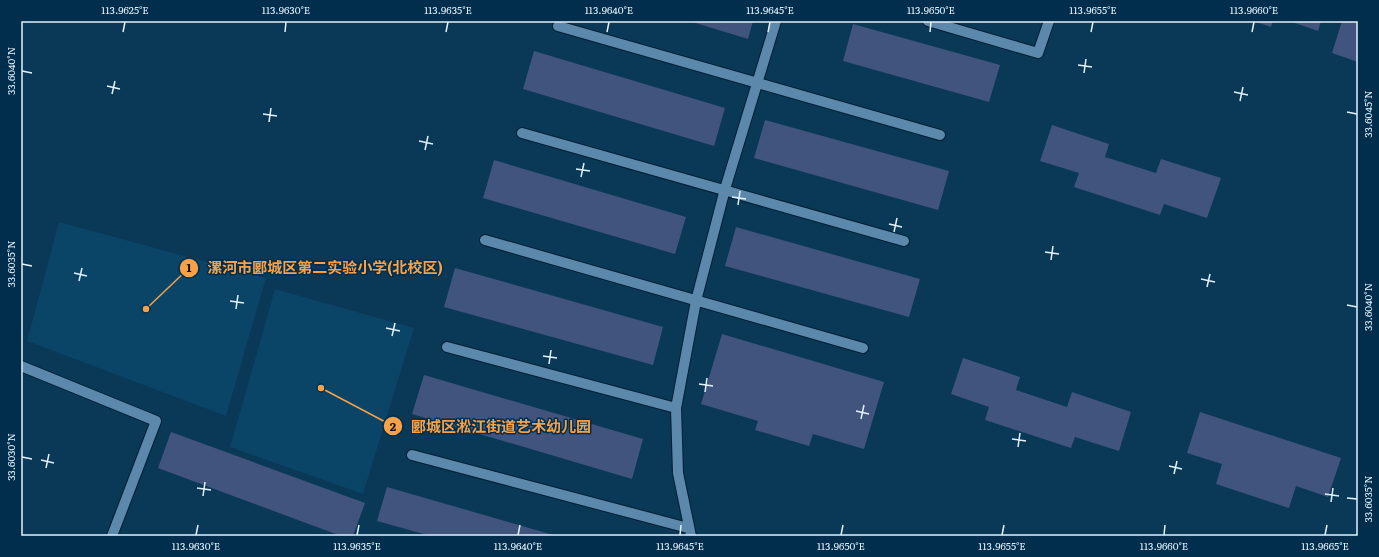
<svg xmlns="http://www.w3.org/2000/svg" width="1379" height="557" font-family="Literata,'Noto Sans SC',serif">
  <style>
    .built { fill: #0a4467 }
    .building { fill: #40547e }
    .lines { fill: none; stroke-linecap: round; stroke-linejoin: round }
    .street-casing { stroke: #001f35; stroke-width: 12 }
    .street { stroke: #5c88ab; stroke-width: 10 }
    .ticks { fill: none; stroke: #e3f1fd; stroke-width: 1.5 }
    .leader { fill: none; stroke: #f7a149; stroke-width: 1.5 }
    .callout-dot { fill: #f7a149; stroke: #002e4c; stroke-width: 1.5 }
    .mark-label { font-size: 12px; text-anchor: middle; font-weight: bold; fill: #111 }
    .callout-label { font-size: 15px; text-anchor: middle; font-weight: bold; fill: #f7a149; stroke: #002e4c; stroke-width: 3; stroke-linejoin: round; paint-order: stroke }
    .neatline { fill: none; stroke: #e3f1fd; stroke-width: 1.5 }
    .ticks-label { font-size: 10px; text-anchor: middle; fill: #e3f1fd }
  </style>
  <rect width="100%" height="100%" fill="#0a3857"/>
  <!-- built -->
  <path class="built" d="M59,222l207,56 -40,138 -199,-75z
    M275,289l139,39 -51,166 -133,-47z"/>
  <!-- building -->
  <path class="building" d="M689,21h64l-5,18z
    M1253,21h20l-2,6z
    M1289,21h32l-3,10z
    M1342,21l16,1v40l-26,-9z
    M853,24l147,41 -11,37 -146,-41z
    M534,51l191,57 -11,38 -191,-57z
    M765,120l184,51 -11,39 -184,-52z
    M1052,125l57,19 -4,13 51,16 5,-14 60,19 -14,40 -43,-14 -4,11 -86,-28 5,-14 -39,-12z
    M494,160l192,57 -11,37 -192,-56z
    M736,227l184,52 -11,38 -184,-51z
    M455,268l208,59 -10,38 -209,-58z
    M722,334l162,48 -20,67 -51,-15 -4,12 -54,-16 3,-9 -57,-17z
    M963,358l57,19 -4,13 51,17 5,-15 59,20 -12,39 -44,-14 -4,11 -86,-28 4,-13 -38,-13z
    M424,375l219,64 -11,40 -220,-65z
    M1200,412l141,46 -13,39 -32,-11 -7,22 -73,-24 6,-20 -35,-11z
    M171,432l194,71 -12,33h-12l-183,-68z
    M387,487l170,49h-126l-54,-15z"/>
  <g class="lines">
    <defs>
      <path id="street" d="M928,21l110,32 11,-32
        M558,26l382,109
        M522,133l382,108
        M485,240l378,108
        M447,347l229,61
        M21,366l135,55 -44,115
        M412,455l276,73
        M691,536l-13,-63 -2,-65 20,-107 29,-112 51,-168"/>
    </defs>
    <!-- street casing -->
    <use href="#street" class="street-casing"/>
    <!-- street -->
    <use href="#street" class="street"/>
  </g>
  <!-- ticks -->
  <path class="ticks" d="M123,32l2,-10M285,32l1,-10M446,32l2,-10M607,32l2,-10M768,32l2,-10M930,32l1,-10M1091,32l2,-10M1252,32l2,-10M1078,65l14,2M22,71l10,2M1084,73l2,-14M107,86l13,3M1234,92l14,3M112,94l3,-13M1240,101l3,-14M1347,112l10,2M263,114l14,2M269,122l2,-14M419,141l14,3M425,150l3,-14M576,169l14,2M581,177l3,-14M732,197l14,2M738,205l2,-14M889,224l13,3M894,232l3,-14M1045,252l14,2M1051,260l2,-14M22,264l10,2M74,273l13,3M1201,279l14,3M79,281l3,-13M1207,287l3,-13M230,301l14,2M1347,305l10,2M236,309l2,-14M386,328l14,3M392,336l3,-13M543,356l14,2M549,364l2,-14M699,384l14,2M705,392l2,-14M856,411l13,3M861,419l3,-14M1012,439l14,2M1018,447l2,-14M22,457l10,2M41,460l13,3M1169,466l13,3M46,468l3,-14M1174,474l3,-13M197,488l14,2M1325,494l14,2M203,496l2,-14M1347,498l10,1M1331,502l2,-14M196,535l2,-10M357,535l2,-10M518,535l2,-10M680,535l1,-10M841,535l2,-10M1002,535l2,-10M1164,535l1,-10M1325,535l2,-10"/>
  <!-- callouts -->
  <path class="leader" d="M146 309L189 268M321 388L393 426"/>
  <g class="callout-dot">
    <circle cx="146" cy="309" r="4"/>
    <circle cx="321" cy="388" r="4"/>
    <circle cx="189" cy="268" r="10"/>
    <circle cx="393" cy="426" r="10"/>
  </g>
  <g class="mark-label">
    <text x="189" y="272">1</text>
    <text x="393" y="431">2</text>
  </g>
  <g class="callout-label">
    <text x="325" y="273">漯河市郾城区第二实验小学(北校区)</text>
    <text x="501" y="432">郾城区淞江街道艺术幼儿园</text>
  </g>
  <!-- border -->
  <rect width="1379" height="557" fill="none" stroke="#002e4c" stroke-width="44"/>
  <rect x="22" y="22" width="1335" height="513" class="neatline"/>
  <g class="ticks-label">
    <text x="125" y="14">113.9625°E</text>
    <text x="286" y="14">113.9630°E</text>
    <text x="448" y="14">113.9635°E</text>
    <text x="609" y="14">113.9640°E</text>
    <text x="770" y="14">113.9645°E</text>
    <text x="931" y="14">113.9650°E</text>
    <text x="1093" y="14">113.9655°E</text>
    <text x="1254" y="14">113.9660°E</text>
    <text transform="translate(11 71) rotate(-90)" y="4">33.6040°N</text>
    <text transform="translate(1368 114) rotate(-90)" y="4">33.6045°N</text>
    <text transform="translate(11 264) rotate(-90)" y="4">33.6035°N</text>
    <text transform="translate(1368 307) rotate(-90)" y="4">33.6040°N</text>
    <text transform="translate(11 457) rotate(-90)" y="4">33.6030°N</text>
    <text transform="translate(1368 499) rotate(-90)" y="4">33.6035°N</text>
    <text x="196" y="550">113.9630°E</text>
    <text x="357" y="550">113.9635°E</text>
    <text x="518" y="550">113.9640°E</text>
    <text x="680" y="550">113.9645°E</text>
    <text x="841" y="550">113.9650°E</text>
    <text x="1002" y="550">113.9655°E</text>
    <text x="1164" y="550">113.9660°E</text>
    <text x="1325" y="550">113.9665°E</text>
  </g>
</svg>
